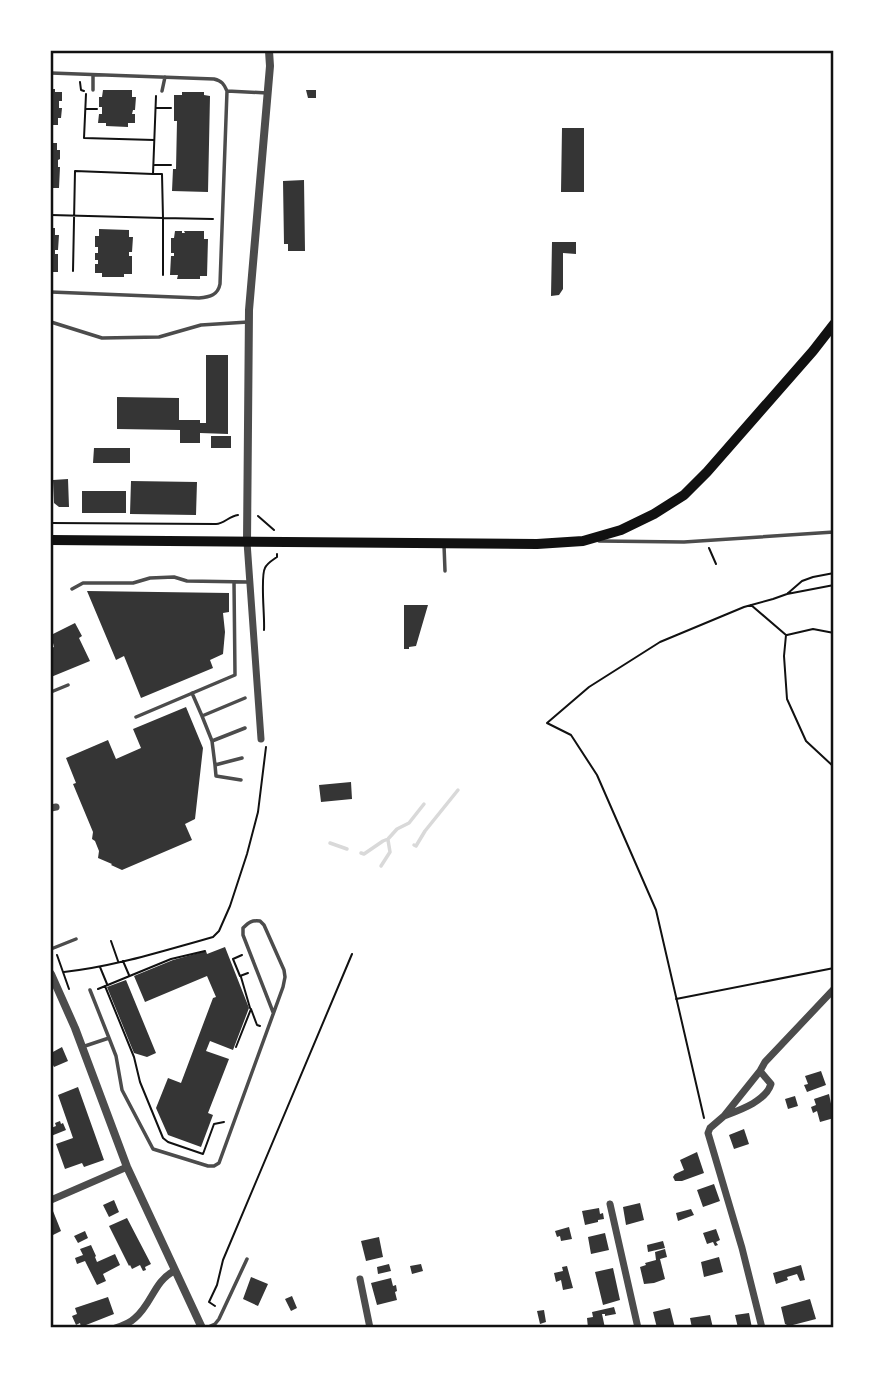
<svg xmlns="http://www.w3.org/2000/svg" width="885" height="1379" font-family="'Zilla Slab',serif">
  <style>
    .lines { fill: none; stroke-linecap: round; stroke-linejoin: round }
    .stream { stroke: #d9d9d9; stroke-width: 3.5 }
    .building { fill: #353535 }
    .path { stroke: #111; stroke-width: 2 }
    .service { stroke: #4c4c4c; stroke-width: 3.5 }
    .minor { stroke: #4c4c4c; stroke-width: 7 }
    .tertiary { stroke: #4c4c4c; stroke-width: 8 }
    .primary { stroke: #111; stroke-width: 10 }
    .neatline { fill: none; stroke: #111; stroke-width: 2.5 }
  </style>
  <rect width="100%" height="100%" fill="#fff"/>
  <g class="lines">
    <!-- stream -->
    <path class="stream" d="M330,843l17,6
      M414,845l2,1 9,-15 33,-41
      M361,853l3,1 19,-13 5,-2 9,-10 12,-6 15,-19
      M381,866l9,-14 -2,-12"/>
  </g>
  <!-- building -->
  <path class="building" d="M51,89h4v3h7v9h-3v7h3l-1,10h-3v7h-7z
    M103,90h29v7h4l-1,13h-2l-1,4h3v9h-7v4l-22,-1v-3h-8l1,-9h3v-7h-3v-10h3z
    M306,90h10v8h-8z
    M182,92h22v3l6,1 -2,96 -36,-1 1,-22h3l1,-48h-3v-26h8z
    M562,128h22v64h-23z
    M51,143h6v7h3v9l-2,1v7h2l-1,21h-8z
    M304,180l1,71h-17v-7h-4l-1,-63z
    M51,228h4v7h4l-1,15h-3v4h3v18h-7z
    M99,229l30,1v7h4l-1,15h-3v4h3v18h-8v3h-22v-4h-7v-9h3v-4h-3v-7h3v-6h-3v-11h4z
    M175,231h7v2h3l-1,-2h20v8h4l-1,37h-7v3h-23l1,-4h-8l1,-19h3v-3h-3v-15h3z
    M552,242h24v12l-13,-1v36l-4,6 -8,1z
    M206,355h22v79l-28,-1v10h-20v-13l-63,-1v-32l62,1v22h21v3h6z
    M211,436h20v12h-20z
    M94,448h36v15h-37z
    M68,479l1,28h-10l-5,-4 -1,-23z
    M131,481l66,1 -1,33 -66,-1z
    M82,491h44v22h-44z
    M87,591l142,2v19l-6,1 2,19 -2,22 -13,6 3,8 -72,30 -17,-42 -8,4z
    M404,605h24l-12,41 -7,1v2h-5z
    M75,623l7,13 -3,2 11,23 -39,16v-29l3,-1 -3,-12z
    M186,707l17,41 -8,71 -10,5 7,16 -70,30 -11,-5 1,-1 -14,-6 1,-7 -4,-10 -3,-2 1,-7 -20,-48 3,-1 -10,-25 42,-18 8,19 25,-11 -8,-19z
    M351,782l1,17 -31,3 -2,-17z
    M225,947l24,61 -16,42 -23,-9 -4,10 23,8 -21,54 5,2 -12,32 -33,-12 -12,-27 12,-30 13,5 32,-85 3,-1 -9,-21 -62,26 -11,-26 39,-16 33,-9 1,3z
    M126,980l30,73 -9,4 -13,-4 -27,-66z
    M62,1047l6,14 -14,6 -3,-6v-8z
    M821,1071l5,14 -19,7 -3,-7 4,-1 -3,-8z
    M78,1087l26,73 -20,7 -2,-4 -17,6 -9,-25 17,-6 -15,-43z
    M829,1094l5,24 -14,4 -3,-11 -4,2 -2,-6 5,-2 -2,-6z
    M795,1096l3,10 -10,3 -3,-10z
    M60,1121l1,3 2,-1 3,7 -15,6v-8l5,-2 -1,-3z
    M744,1129l5,15 -15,5 -5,-14z
    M697,1152l7,21 -22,8h-7l-2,-4 2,-3 9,-4 -4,-10z
    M714,1184l6,17 -17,6 -6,-17z
    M114,1200l5,12 -10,5 -6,-12z
    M640,1203l4,17 -18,5 -3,-18z
    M51,1206l10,25 -8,4 -2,-5z
    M599,1208l1,6 3,-1 1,6 -6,1v2l-13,3 -3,-14z
    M691,1209l3,6 -16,6 -2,-8z
    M127,1218l24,46 -6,3 1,3 -3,1 -3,-6 -8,4 -2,-4 -1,1 -20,-40z
    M569,1227l3,12 -11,2 -1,-5 -3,1 -2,-6z
    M716,1229l4,11 -4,2 2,3 -3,1 -2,-4 -6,2 -4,-11z
    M85,1231l3,7 -10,5 -4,-7z
    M605,1233l4,17 -18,4 -3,-17z
    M379,1237l4,20 -17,4 -5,-20z
    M663,1241l2,7 -17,4 -1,-7z
    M91,1245l5,11 -1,1 2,5 18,-8 5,11 -17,9 3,7 -9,4 -12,-24 -8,3 -2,-6 8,-3 -3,-6z
    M665,1249l2,8 -7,2 5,20 -11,4 -10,1 -4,-17 6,-2 -1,-2 11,-3 -1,-8z
    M719,1257l4,15 -19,5 -3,-15z
    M389,1264l2,7 -13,3 -1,-7z
    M421,1264l2,7 -11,3 -2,-8z
    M801,1265l4,15 -5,1 -3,-7 -10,3 1,3 -12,4 -3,-11z
    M567,1266l6,22 -10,2 -2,-10 -5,2 -2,-9 9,-2 -1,-4z
    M613,1268l7,32 -17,5 -8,-33z
    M251,1277l17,7 -10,22 -15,-7z
    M391,1278l2,8 3,-1 1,6 -2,1 2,8 -20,5 -6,-22z
    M292,1296l5,12 -6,3 -6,-12z
    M108,1297l6,17 -33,13 -1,-4 -4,2 -4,-9 5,-2 -2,-6z
    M810,1299l6,20 -27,7 -4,-2 -4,-17z
    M614,1307l2,7 -11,2v-2h-3l3,14h-17l-1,-10 6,-1 -1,-5z
    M670,1308l5,20h-18l-4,-16z
    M544,1310l2,12 -6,2 -3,-13z
    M749,1313l3,15h-14l-3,-13z
    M710,1315l3,13h-21l-2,-10z"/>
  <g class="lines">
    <!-- path -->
    <path class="path" d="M80,82l1,8 3,1
      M86,94l-2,44 70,2
      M157,108h14
      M86,109h11
      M155,165h16
      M51,215l112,3 -1,-44h-8
      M73,271l2,-100 78,3 3,-78
      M163,275v-57l50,1
      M258,516l16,14
      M51,523l165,1c8,0 13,-8 22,-9
      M709,548l7,16
      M787,594l47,-9
      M751,605l35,30 -2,21 3,43 19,42 28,26
      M264,630c1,-13 -4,-54 1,-62 2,-5 8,-8 12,-11v-3
      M787,635l26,-6 21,4
      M111,941l7,20
      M57,955l12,34
      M242,955l-9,4 7,17 8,-3
      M123,961l6,14
      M100,967l7,17
      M64,972c48,-5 95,-20 142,-33l7,-2 6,-6 11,-25 17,-52 11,-42 8,-65
      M241,977l9,31
      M105,986l29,71 6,25 23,56 5,4 35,12 11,-30 10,-2
      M98,989l73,-30 34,-8
      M676,999l158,-31
      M236,1047l15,-38 6,16 3,1
      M704,1118l-48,-208 -59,-135 -26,-40 -24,-12 42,-36 71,-45 84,-35 29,-8 14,-5 15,-13 11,-4 21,-4
      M215,1306l-6,-4 8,-17 6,-25 129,-306"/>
    <!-- service -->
    <path class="service" d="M611,51h11
      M51,73l163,6c8,2 10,5 13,12l-7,193c-2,11 -10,13 -21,14l-148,-6
      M93,90v-15
      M162,91l3,-14
      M227,91l40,2
      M51,322l51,16 57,-1 42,-12 47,-3
      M599,541l85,1 150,-10
      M444,545l1,26
      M72,589l11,-6h50l17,-5 24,-1 13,4 62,1
      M51,692l17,-7
      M192,693l10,23 43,-18
      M202,716l10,25 33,-13
      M136,717l99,-42 -1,-93
      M212,741l3,24 27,-7
      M215,765l1,11 25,4
      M51,949l25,-10
      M109,1038l7,18 6,34 31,59 55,17h6l5,-3 64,-176 2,-10 -1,-7 -20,-45 -4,-4c-8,-1 -11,1 -17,7v7l30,77
      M82,1047l27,-9 -19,-48
      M206,1328l9,-4 4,-5 28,-60"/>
    <!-- minor -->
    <path class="minor" d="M247,542l14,197
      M51,808l5,-1
      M724,1116c16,-6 42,-15 47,-32l-11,-13
      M51,1200l76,-33
      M610,1204l28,124
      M360,1279l10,49
      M115,1328c7,-2 15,-5 20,-10 17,-14 19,-37 39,-47
      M762,1328l-20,-80 -34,-115 2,-5 14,-12 36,-45 5,-9 69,-73"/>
    <!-- tertiary -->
    <path class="tertiary" d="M247,542l2,-232 21,-244 -1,-15
      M51,974l24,54 52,139 75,161"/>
    <!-- primary -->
    <path class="primary" d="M51,540l486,4 46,-3 38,-11 33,-16 30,-19 23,-23 106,-121 21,-27"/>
  </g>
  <!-- border -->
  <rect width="885" height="1379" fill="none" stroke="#ffffff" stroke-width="105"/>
  <rect x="52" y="52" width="780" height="1274" class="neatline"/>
</svg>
